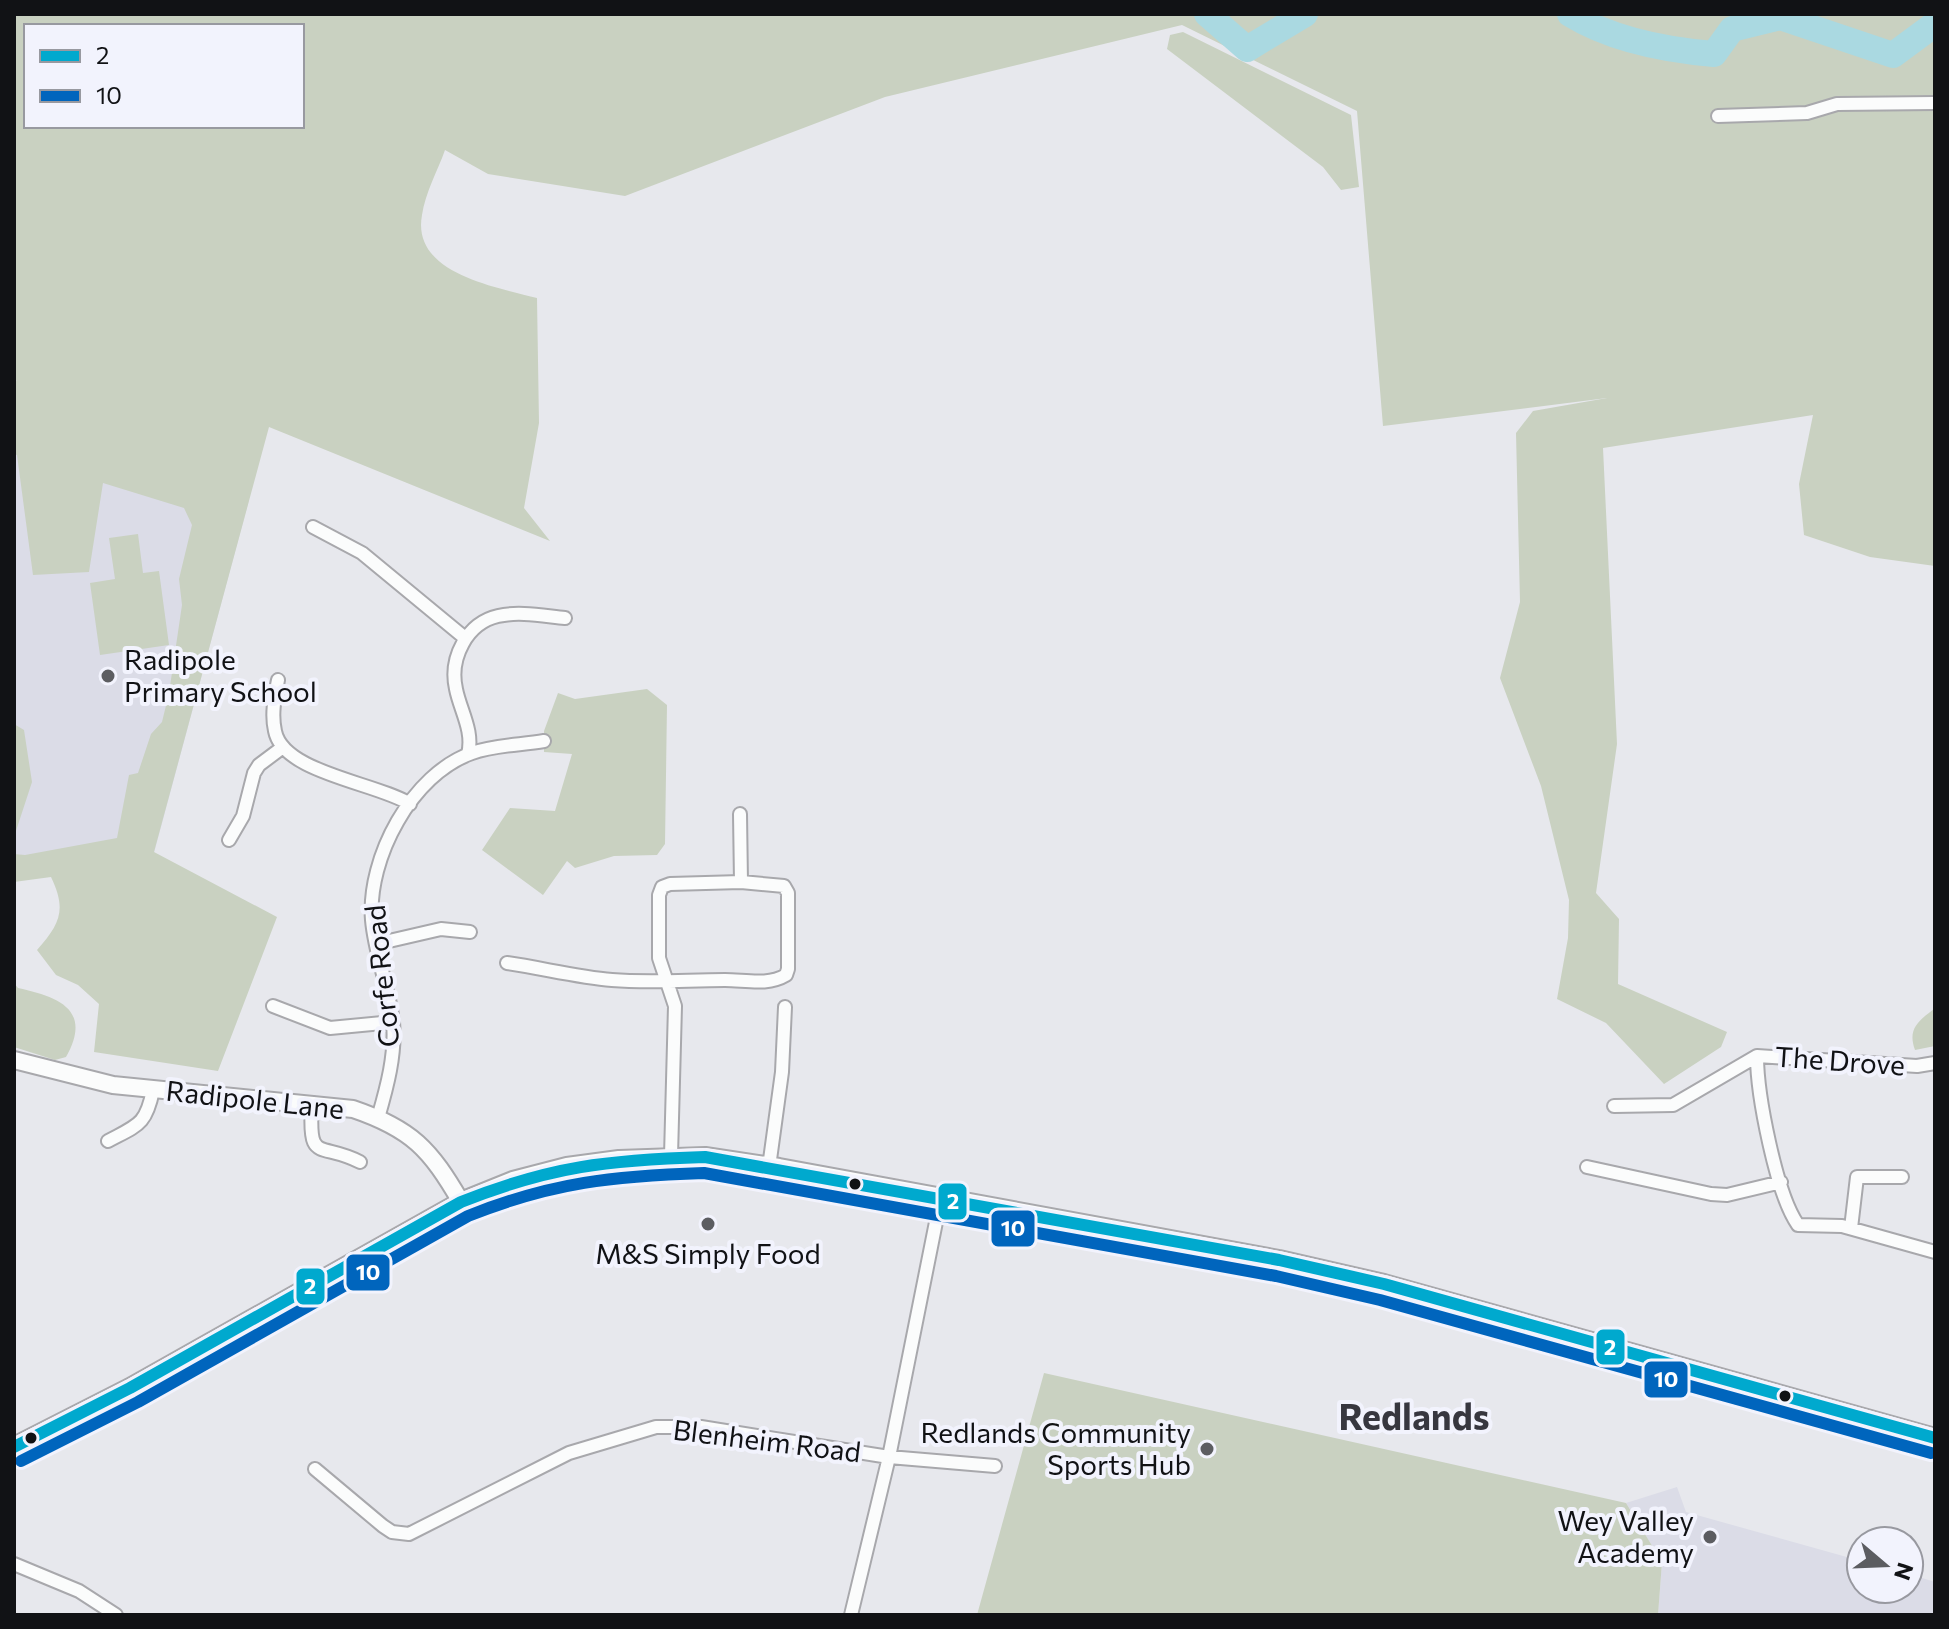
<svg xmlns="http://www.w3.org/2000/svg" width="1949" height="1629" font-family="Commissioner,sans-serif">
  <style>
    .built { fill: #dbdce7 }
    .green { fill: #c9d1c1; fill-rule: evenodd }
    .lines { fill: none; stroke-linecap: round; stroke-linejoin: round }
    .stream { stroke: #aad9e1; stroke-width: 4 }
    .river { stroke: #aad9e1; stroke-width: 26 }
    .minor-casing { stroke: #a8a8ac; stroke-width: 16 }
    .tertiary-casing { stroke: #a8a8ac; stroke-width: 20 }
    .secondary-casing { stroke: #a8a8ac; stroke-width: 22 }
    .minor { stroke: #fbfcfc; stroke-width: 12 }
    .tertiary { stroke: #fbfcfc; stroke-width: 16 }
    .secondary { stroke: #fbfcfc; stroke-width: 18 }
    .bus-1-casing { stroke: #f2f3fd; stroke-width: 18 }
    .bus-2-casing { stroke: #f2f3fd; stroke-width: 18 }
    .bus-1 { stroke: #00a9ce; stroke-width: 12 }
    .bus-2 { stroke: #0065bd; stroke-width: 12 }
    .poi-dot { fill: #5c5d61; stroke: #f2f3fd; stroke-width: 3 }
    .bus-dot { fill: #111215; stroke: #f2f3fd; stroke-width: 3 }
    .labels { text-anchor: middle; stroke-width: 8; stroke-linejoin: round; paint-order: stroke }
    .poi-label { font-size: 28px; fill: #111215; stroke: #f2f3fd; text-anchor: end }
    .street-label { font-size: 28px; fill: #111215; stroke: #f2f3fd }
    .district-label { font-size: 36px; font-weight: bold; fill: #37373f; stroke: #f2f3fd }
    .line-badge { stroke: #f2f3fd; stroke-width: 3 }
    .badge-label { font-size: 22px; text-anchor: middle; font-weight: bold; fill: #fff }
  </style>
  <rect width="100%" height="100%" fill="#e7e8ed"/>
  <!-- built -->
  <path class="built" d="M21,377l228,123 -95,353 -140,16v-487z
    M1677,1487l9,25 175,49v28h48v-15l26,8v33h-277l4,-53 -36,-59z"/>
  <!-- green -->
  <path class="green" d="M14,14h1921v552l-65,-9 -66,-22 -5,-51 14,-69 -210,33 14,296 -21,149 23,26 -1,65 109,48 -6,15 -57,37 -58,-61 -49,-24 11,-61 1,-38 -28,-114 -41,-108 20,-76 -4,-169 17,-22 74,-13 -224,28 -26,-315 -175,-86 -297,72 -260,99 -137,-22 -43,-24c-7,20 -20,43 -23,65 -11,59 75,72 115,83l2,125 -15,85 26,33 -281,-114 -115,425 123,65 -59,154 -124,-19 5,-48 -21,-19 -22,-10 -19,-25c23,-26 30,-40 14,-73l-37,5v-28l11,1 92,-17 12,-63 9,-2 13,-39 11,-12 7,-29 13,-88 -3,-26 13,-54 -8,-17 -81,-25 -14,89 -56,3 -16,-120 -3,-1v-70l3,-4 -3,2zM26,26h276v100h-276z
    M1183,32l168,83 8,72 -18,3 -18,-23 -156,-118 3,-14z
    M138,534l5,39 16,-2 10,74 -69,10 -10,-72 25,-4 -6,-41z
    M647,689l20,16 -2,139 -8,11 -43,1 -39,12 -8,-7 -24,34 -61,-45 28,-42 45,3 17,-57 -28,-2v-21l14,-38 17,6z
    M14,724l10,6 8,52 -18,55z
    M14,983l4,5c40,9 75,21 48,69l-11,3 -41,-13z
    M1935,1008v38l-20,4c-8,-22 4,-29 20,-42z
    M1044,1373l582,130 36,59 -4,53h-681z"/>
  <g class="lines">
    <!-- stream -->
    <path class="stream" d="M1780,17l1,-3"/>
    <!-- river -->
    <path class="river" d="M1207,14l40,35 58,-35
      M1570,14c42,26 96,36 144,40l18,-25 48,-12 113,38 42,-31"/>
    <defs>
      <path id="minor" d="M1718,116l89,-3 30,-9 98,-1
        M313,527l49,26 103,85
        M278,680c-3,16 -7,34 -3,51 8,42 102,52 135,73
        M468,754c6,-23 -8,-44 -12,-65 -7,-31 11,-66 42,-73 21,-5 46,0 67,2
        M740,814l1,68
        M229,840l14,-24 11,-43 5,-8 24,-18
        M376,944l65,-15 29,3
        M507,963c35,5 70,14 105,17 38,3 76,0 113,0 20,0 43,6 61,-5l2,-6v-76l-4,-7 -43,-4 -71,2 -8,3 -3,8v63l16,48 -4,150
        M273,1006l57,22 63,-6
        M1757,1056c0,38 19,138 41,169l44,1 93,26
        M312,1103c-4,62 7,38 48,59
        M1614,1106l59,-1 84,-49 160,10 18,-3
        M378,1118c9,-31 18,-64 15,-96 -4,-35 -18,-67 -21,-102 -5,-62 40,-146 100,-167 22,-8 49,-8 72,-12
        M108,1141c30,-16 38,-16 45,-51
        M769,1167l13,-95 3,-65
        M1587,1167l124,27 16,1 54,-13
        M1851,1228l6,-51h45
        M315,1469l68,57 9,6 17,2 160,-81 87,-26h45l188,30 106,9
        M14,1564l65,27 37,24
        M851,1615l38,-158 52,-260"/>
      <path id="tertiary" d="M14,1060l99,25 240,24c59,20 77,40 108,93"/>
      <path id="secondary" d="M14,1447l116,-59 331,-186 52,-21 54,-14 52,-7 86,-3 74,11 500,92 105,24 551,154"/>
    </defs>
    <!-- minor casing -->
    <use href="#minor" class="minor-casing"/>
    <!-- tertiary casing -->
    <use href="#tertiary" class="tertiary-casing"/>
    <!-- secondary casing -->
    <use href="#secondary" class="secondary-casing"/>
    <!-- minor -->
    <use href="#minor" class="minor"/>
    <!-- tertiary -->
    <use href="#tertiary" class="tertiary"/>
    <!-- secondary -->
    <use href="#secondary" class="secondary"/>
    <defs>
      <path id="bus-1" d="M14,1447l116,-59 331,-186c90,-36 148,-42 244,-45l574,103 105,24 551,154"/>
      <path id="bus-2" d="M21,1461l117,-59 330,-186c85,-34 146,-40 236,-43l572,103 104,24 551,153"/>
    </defs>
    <!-- bus-1 casing -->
    <use href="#bus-1" class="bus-1-casing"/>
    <!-- bus-2 casing -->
    <use href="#bus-2" class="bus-2-casing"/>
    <!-- bus-1 -->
    <use href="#bus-1" class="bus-1"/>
    <!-- bus-2 -->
    <use href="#bus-2" class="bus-2"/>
  </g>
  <!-- markers -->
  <g class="poi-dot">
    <circle cx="108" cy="676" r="8"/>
    <circle cx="708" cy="1224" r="8"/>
    <circle cx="1207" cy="1449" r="8"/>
    <circle cx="1710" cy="1537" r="8"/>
  </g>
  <g class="bus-dot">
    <circle cx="855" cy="1184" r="7"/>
    <circle cx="1785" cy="1396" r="7"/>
    <circle cx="31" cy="1438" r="7"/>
  </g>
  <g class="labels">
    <!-- poi labels -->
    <g class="poi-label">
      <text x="124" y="670" text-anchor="start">Radipole<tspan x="124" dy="32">Primary School</tspan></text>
      <text x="708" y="1264" text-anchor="middle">M&amp;S Simply Food</text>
      <text x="1191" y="1443">Redlands Community<tspan x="1191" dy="32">Sports Hub</tspan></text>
      <text x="1694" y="1531">Wey Valley<tspan x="1694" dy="32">Academy</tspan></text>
    </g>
    <!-- street labels -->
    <g class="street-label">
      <text transform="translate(382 976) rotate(-96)" y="10">Corfe Road</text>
      <text transform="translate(1840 1061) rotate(4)" y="10">The Drove</text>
      <text transform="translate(255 1100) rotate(6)" y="10">Radipole Lane</text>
      <text transform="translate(767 1441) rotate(7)" y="10">Blenheim Road</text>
    </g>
    <!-- district labels -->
    <g class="district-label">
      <text x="1414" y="1430">Redlands</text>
    </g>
  </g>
  <g class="line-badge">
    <rect x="937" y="1182" width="31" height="39" rx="8" fill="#00a9ce"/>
    <rect x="990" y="1209" width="46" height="39" rx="8" fill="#0065bd"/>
    <rect x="345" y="1253" width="46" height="39" rx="8" fill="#0065bd"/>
    <rect x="295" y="1267" width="31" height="39" rx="8" fill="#00a9ce"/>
    <rect x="1595" y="1328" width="31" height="38" rx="8" fill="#00a9ce"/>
    <rect x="1643" y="1360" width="46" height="39" rx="8" fill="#0065bd"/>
  </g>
  <g class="badge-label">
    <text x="953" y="1209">2</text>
    <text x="1013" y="1236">10</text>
    <text x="368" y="1280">10</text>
    <text x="310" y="1294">2</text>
    <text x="1610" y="1355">2</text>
    <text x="1666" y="1387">10</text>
  </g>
  <!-- border -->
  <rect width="1949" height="1629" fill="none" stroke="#111215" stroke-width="32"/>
  <!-- legend -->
  <rect x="24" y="24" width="280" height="104" fill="#f2f3fd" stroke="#9899a0" stroke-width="2"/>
  <rect x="40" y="50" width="40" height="12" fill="#00a9ce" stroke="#9899a0" stroke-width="2"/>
  <text x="96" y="64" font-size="24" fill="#111215">2</text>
  <rect x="40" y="90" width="40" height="12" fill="#0065bd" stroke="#9899a0" stroke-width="2"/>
  <text x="96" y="104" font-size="24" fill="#111215">10</text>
  <!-- north arrow -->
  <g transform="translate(1885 1565) rotate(109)"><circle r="38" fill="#f2f3fd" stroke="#9899a0" stroke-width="2"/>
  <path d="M0-6L14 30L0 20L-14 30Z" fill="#5c5d61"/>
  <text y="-12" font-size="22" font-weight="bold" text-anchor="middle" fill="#111215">N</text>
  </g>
</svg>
